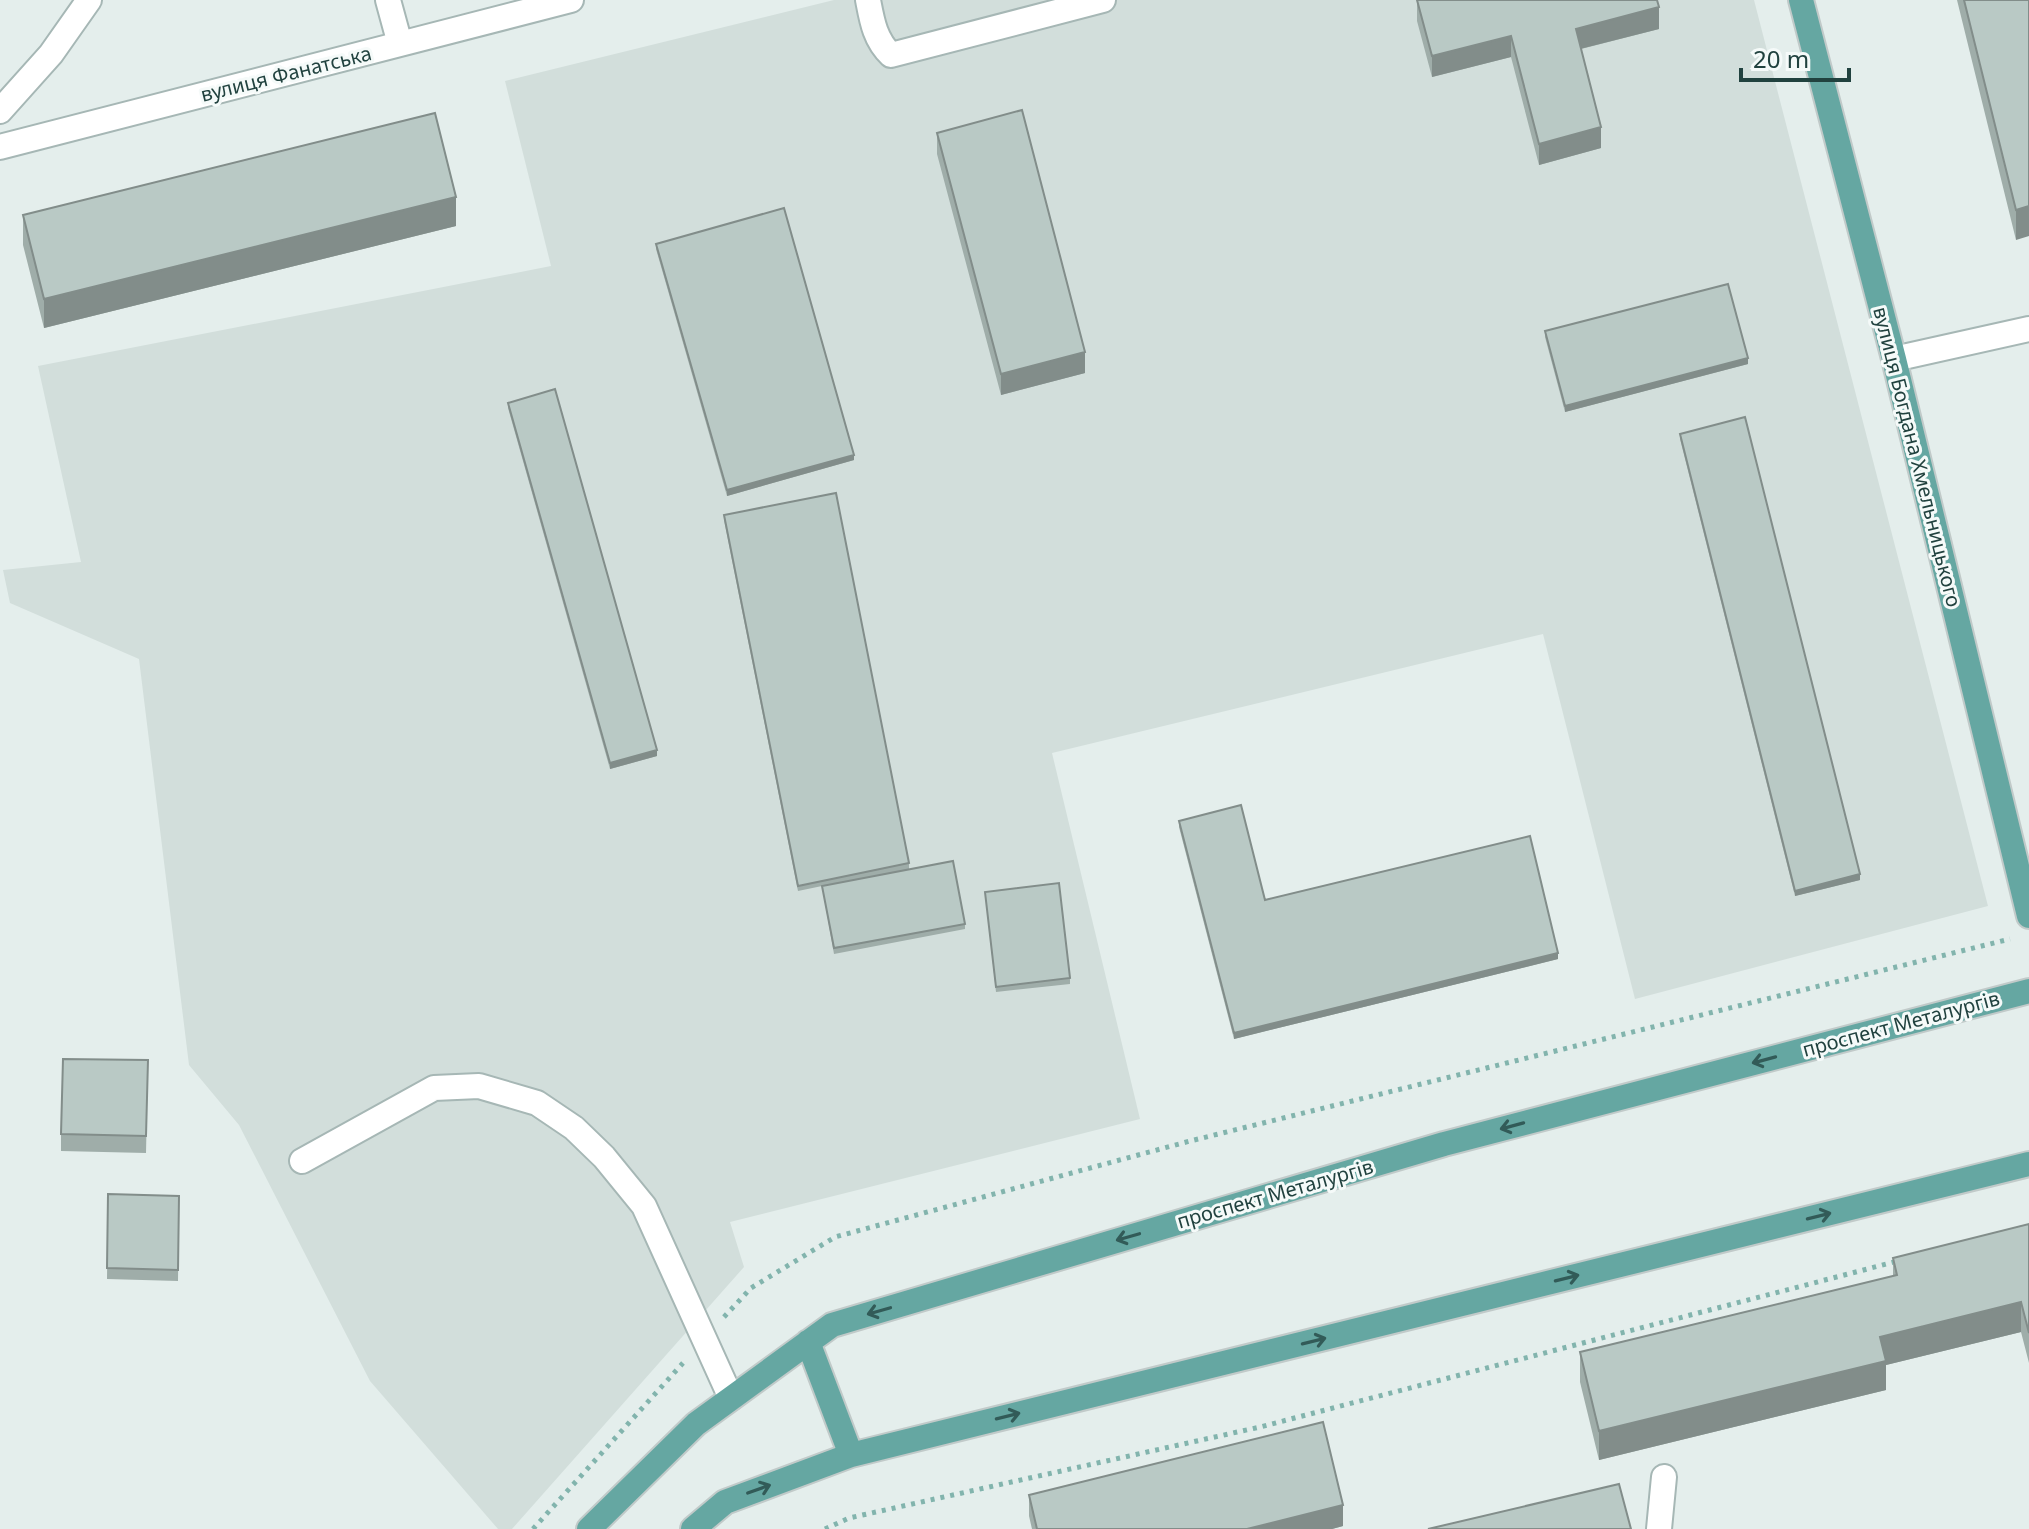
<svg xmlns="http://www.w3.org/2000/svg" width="2029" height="1529" font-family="'Noto Sans',sans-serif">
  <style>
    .built { fill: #d2dedb }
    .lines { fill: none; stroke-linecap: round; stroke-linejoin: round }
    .minor-casing { stroke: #a6b7b5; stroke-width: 28 }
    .major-casing { stroke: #c1cac9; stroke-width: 28 }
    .path { stroke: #82b4ad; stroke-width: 5; stroke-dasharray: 4 6; stroke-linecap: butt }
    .minor { stroke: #fff; stroke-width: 24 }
    .major { stroke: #65a7a2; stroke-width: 24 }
    .wall { fill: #9fada9 }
    .shaded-wall { fill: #828d8a }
    .building { fill: #b9c9c5; stroke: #828d8a; stroke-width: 2 }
    .oneway { stroke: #325b58 }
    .labels { text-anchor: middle; stroke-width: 6; stroke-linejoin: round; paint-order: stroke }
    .street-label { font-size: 20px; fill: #21423f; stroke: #f5faf9 }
  </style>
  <rect width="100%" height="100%" fill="#e4eeec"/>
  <!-- built -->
  <path class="built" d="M834,0h920l234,906 -353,93 -92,-365 -491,119 88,366 -410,103 14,45 -232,262h-14l-128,-148 -131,-256 -50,-60 -50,-406 -129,-56 -7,-33 78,-8 -43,-196 513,-100 -46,-185z"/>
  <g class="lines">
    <defs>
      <path id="minor" d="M388,0l12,44
        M868,0c4,21 7,40 23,55l212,-55
        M0,111l51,-57 38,-54
        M0,147l571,-147
        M1894,359l135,-30
        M302,1161l132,-73 45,-2 58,17 37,25 30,29 40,49 87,192
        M1659,1529l5,-52"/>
      <path id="major" d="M1801,0l93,359 135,557
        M808,1342l43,113
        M589,1529l107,-105 136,-99 612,-181 585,-153
        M693,1529l32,-27 126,-47 1178,-291"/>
    </defs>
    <!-- minor casing -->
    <use href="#minor" class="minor-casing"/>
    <!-- major casing -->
    <use href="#major" class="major-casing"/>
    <!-- path -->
    <path class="path" d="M724,1317l27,-29 84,-51 355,-96 820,-202
      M533,1529l150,-166
      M825,1529l24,-11 411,-91 638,-166"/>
    <!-- minor -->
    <use href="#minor" class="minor"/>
    <!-- major -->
    <use href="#major" class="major"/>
  </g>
  <!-- wall -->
  <path class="wall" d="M1417,0l242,29 -78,20 20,99 -62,17 -28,-108 -79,20 -15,-56z
    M1957,0h72l-13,240z
    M937,133l148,240 -84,22 -64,-241z
    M23,215l433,11 -412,102 -21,-83z
    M656,244l198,216 -127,36 -71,-247z
    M1545,331l203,33 -183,48 -20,-75z
    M508,403l149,353 -47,13 -102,-361z
    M1680,434l180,446 -65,16 -115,-457z
    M724,515l185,348v6l56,55v5l-131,25 -12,-68 -24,5 -74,-371z
    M1179,821l86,79 293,59 -324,80 -55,-212z
    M985,892l85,86v6l-74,8z
    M148,1060l-2,93 -85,-2v-17z
    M108,1194l71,2 -1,85 -71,-2z
    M2029,1224v139l-8,-31 -135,33v25l-287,70 -19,-78v-30l313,-76v-18z
    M1029,1495l314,31 -11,3h-300l-3,-13z"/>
  <!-- shaded-wall -->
  <path class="shaded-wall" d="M1659,7v22l-83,21v-21z
    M1511,36v21l-79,20v-21z
    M1601,127v21l-62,17v-21z
    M456,197v29l-412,102v-29z
    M2029,206v30l-13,4v-30z
    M1085,352v21l-84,22v-21z
    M1748,358v6l-183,48v-6z
    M854,455v5l-127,36v-6z
    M657,750v6l-47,13v-6z
    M1860,874v6l-65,16v-5z
    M1558,953v6l-324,80v-6z
    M2021,1302v30l-135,33v25l-287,70v-29l281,-94z
    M1343,1505v21l-11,3h-85z"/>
  <!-- building -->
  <path class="building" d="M1417,0h240l2,7 -83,22 25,98 -62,17 -28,-108 -79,20z
    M1964,0h65v206l-13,4z
    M1022,110l63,242 -84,22 -64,-241z
    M435,113l21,84 -412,102 -21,-84z
    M784,208l70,247 -127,35 -71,-246z
    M1728,284l20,74 -183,48 -20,-75z
    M555,389l102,361 -47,13 -102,-360z
    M1745,417l115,457 -65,17 -115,-457z
    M836,493l73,370 -111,23 -74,-371z
    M1241,805l24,95 265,-64 28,117 -324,80 -55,-212z
    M953,861l12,63 -131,24 -12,-62z
    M1059,883l11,95 -74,9 -11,-95z
    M63,1059l85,1 -2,76 -85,-2z
    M108,1194l71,2 -1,74 -71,-2z
    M2029,1224v109l-8,-31 -141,35 6,24 -287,70 -19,-79 317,-77 -4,-17z
    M1323,1422l20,83 -96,24h-210l-8,-34z
    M1619,1484l12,45h-203z"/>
  <!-- one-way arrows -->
  <defs><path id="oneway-shaft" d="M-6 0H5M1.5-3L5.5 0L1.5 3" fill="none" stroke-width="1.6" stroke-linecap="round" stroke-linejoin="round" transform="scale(2)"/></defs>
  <g class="oneway">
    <use href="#oneway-shaft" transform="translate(1764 1060) rotate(165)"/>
    <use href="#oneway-shaft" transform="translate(1512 1126) rotate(165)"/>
    <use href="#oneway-shaft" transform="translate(1819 1216) rotate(-14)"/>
    <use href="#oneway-shaft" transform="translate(1128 1237) rotate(164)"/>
    <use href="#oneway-shaft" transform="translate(1567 1278) rotate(-14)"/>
    <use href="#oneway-shaft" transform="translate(879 1311) rotate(164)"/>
    <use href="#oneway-shaft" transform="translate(1314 1341) rotate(-14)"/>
    <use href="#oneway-shaft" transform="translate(1008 1416) rotate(-14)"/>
    <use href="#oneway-shaft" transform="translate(759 1489) rotate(-20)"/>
  </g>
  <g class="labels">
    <!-- street labels -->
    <g class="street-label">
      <text transform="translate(286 74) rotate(-14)" y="7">вулиця Фанатська</text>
      <text transform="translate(1917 457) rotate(76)" y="7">вулиця Богдана Хмельницького</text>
      <text transform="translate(1901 1024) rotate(-15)" y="7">проспект Металургів</text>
      <text transform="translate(1275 1194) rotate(-16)" y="7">проспект Металургів</text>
    </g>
  </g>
  <!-- scale -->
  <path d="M1741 68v12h108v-12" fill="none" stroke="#21423f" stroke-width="4"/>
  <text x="1753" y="68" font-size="24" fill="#21423f" stroke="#f5faf9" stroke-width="6" paint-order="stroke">20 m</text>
</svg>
